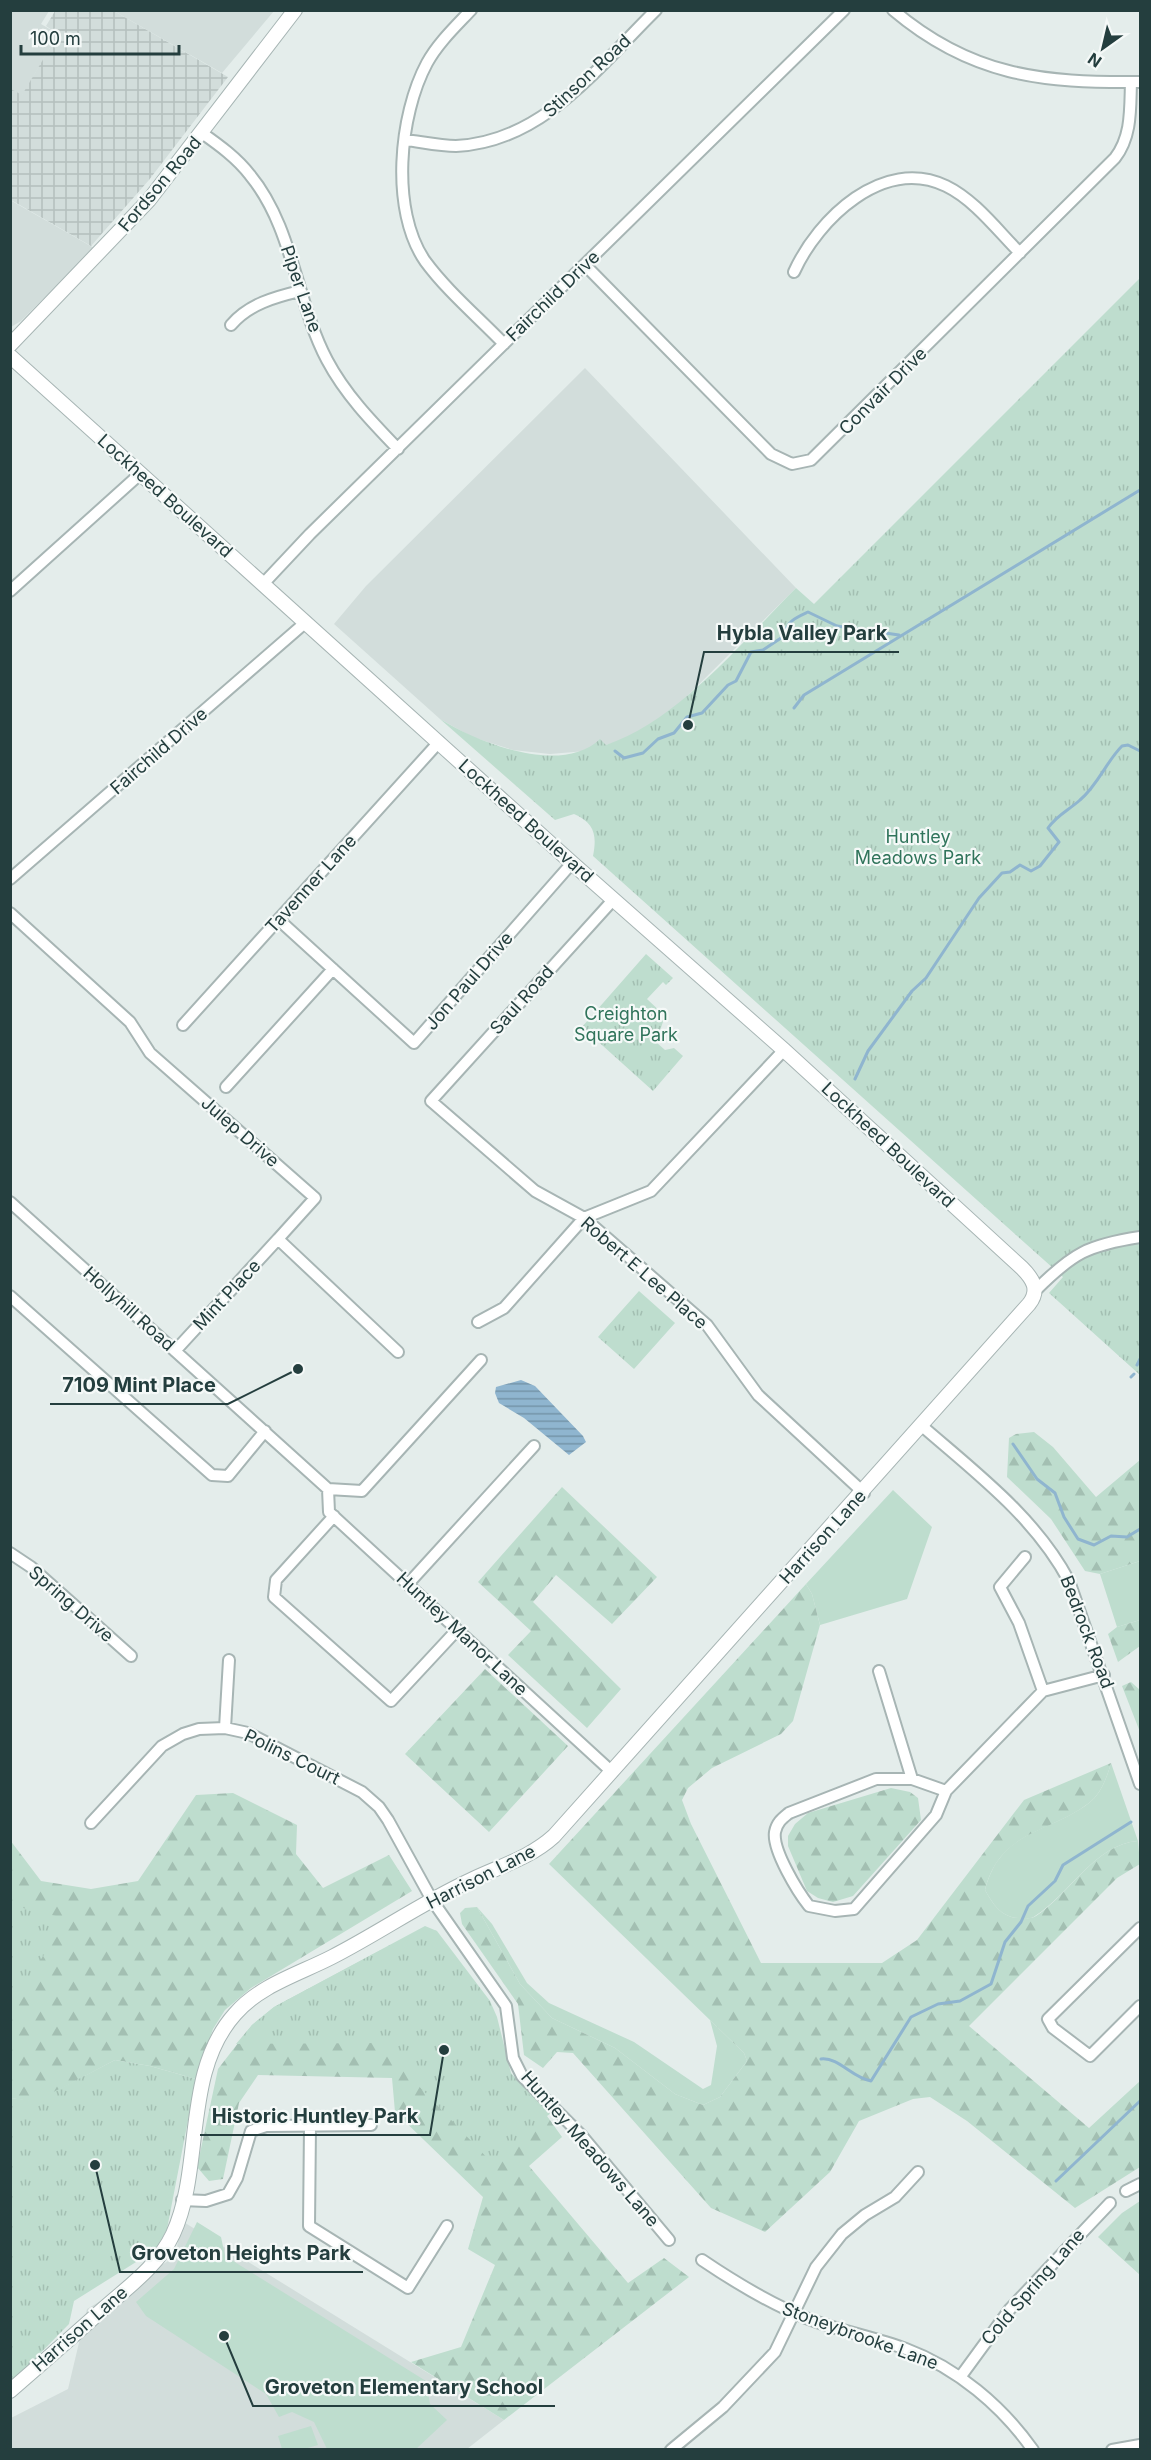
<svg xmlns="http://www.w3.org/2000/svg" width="1151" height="2460" font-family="Inter,sans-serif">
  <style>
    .built { fill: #d2dddb }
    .industrial { fill: url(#industrial-grid) }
    .grass { fill: #beddce }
    .forest { fill: url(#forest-firs) }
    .park { fill: url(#park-tufts) }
    .water { fill: url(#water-rules) }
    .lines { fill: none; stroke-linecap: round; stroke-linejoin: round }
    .stream { stroke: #8fb5cf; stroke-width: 3 }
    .minor-casing { stroke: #a7b5b4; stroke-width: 14 }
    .tertiary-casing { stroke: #a7b5b4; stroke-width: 16 }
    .minor { stroke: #fff; stroke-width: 10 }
    .tertiary { stroke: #fff; stroke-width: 14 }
    .labels { text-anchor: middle; stroke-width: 4.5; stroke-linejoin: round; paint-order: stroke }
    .street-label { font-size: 18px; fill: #243e3e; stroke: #f5f9f8 }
    .park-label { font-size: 18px; fill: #30745b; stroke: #f5f9f8 }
    .leader { fill: none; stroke: #243e3e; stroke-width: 2 }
    .callout-dot { fill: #243e3e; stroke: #f5f9f8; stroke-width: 2 }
    .callout-label { font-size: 20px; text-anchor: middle; font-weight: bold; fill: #243e3e; stroke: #f5f9f8; stroke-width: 4.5; stroke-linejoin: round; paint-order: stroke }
  </style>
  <defs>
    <pattern id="industrial-grid" width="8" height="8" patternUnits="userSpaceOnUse" patternTransform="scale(1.5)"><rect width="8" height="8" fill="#d2dddb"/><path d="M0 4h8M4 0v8" fill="none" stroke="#b4bfbd"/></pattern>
    <pattern id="forest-firs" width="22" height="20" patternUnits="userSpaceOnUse" patternTransform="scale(1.5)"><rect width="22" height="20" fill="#beddce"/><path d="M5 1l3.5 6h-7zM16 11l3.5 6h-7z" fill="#a3bfb2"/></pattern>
    <pattern id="park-tufts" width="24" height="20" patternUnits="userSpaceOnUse" patternTransform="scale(1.5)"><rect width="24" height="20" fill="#beddce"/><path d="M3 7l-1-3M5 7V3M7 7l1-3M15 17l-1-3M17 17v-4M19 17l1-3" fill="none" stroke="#a3bfb2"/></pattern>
    <pattern id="water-rules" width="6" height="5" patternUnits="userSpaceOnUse" patternTransform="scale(1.5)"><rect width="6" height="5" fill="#8fb5cf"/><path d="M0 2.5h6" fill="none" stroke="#7595a9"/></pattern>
  </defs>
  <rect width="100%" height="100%" fill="#e4edeb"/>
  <!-- built -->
  <path class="built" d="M11,11h38l-8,13 17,10 -36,62 -11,-7z
    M114,11h160l-52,62z
    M10,200l84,48 -73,73 -10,6z
    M585,368l211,220 -120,119 -30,21 -30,14 -30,9 -36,3 -37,-4 -41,-13 -32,-18 -106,-95 32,-38z
    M182,2221l322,199 -37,29 -456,1v-32l57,-29 19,-80 88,-52z"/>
  <!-- industrial -->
  <path class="industrial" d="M55,11h59l114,66 -79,103 -58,66 -80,-46v-111l11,6 36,-61 -12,-8z"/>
  <!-- grass -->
  <path class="grass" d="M893,1490l39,37 -25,72 -87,26 -8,-31 -6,-10z
    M1140,1561v59l-23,7 -17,-53z
    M1111,1763l27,78c-43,3 -69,54 -103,75 -3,3 -8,2 -13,2 -19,1 -28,-12 -37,-28 16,-61 63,-56 104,-87 12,-9 18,-26 22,-40z
    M477,1907l15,17 35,59 22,20 85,39 69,47 8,-4 6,-39 -7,-26 34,33 3,8 -27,36 -17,8 -28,-11 -60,-46 -63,-30 -32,-34z
    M197,2222l24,15 4,19 201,125 4,23 17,16 -31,29h-89l-13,-27 -22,-10 -13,5 -13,-23 -120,-78 -10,-14 38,-33z
    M311,2426l7,19 -14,4h-22l-4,-13z"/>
  <!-- forest -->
  <path class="forest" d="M1034,1432l19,15 43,50 44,-37v101l-40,13 -15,-3 -34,-52 -44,-42 2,-39 7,-4z
    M562,1487l95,90 -45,47 -56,-49 -23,27 88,87 -34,39 -79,-73 23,-24 -53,-49z
    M806,1584l6,10 8,31 -27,96 -12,13 -69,34 -24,20 -6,12 9,24 70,139h121l35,-23 107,-140 87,-37c-4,14 -10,31 -22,40 -40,31 -89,27 -104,87 9,16 18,29 37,28 5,0 10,1 14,-2 33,-21 59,-72 102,-75l2,23 -23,14 -148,148 120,102 51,-47v86l-65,41 -108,-87 -37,-24 -17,2 -54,22 -29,51 -65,60 -54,-24 -138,-155 -16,-1 -14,16 -19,-13 -6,-51 -56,-80 -2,-11 5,-5 12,-1 43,77 32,34 63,30 60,46 28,11 17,-8 27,-36 -3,-8 -195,-189z
    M1140,1620v26l-22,16 -10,-28 9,-7z
    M485,1669l83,77 -79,86 -84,-78z
    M1131,1682l9,8v42l-18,-46z
    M891,1788l19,4 8,6 3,22 -68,76 -20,6 -15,-4 -11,-7 -19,-45v-10l7,-12 13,-11z
    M233,1793l64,32 -1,29 27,34 66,-33 23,36 -161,97 -26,22 -12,19 -17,50 -46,-13 -35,-6 -79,42 -25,-4 -1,-258 31,41 50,8 47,-8 58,-86z
    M381,1950l132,135 4,-7 33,36 -3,2 15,21 -33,29 99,117 36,-25 25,19 -185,143 -93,-58 50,-15 34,-82 -27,-16 15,-52 -88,-85 -3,-34 -134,-3 -19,28 -16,76 -14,2 -12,-14 21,-98 34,-44 22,-18z
    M1140,2201v74l-42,-38 24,-24z"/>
  <!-- park -->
  <path class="park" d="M1140,278v1097l-91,-82 14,-16 -470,-421c4,-20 2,-33 -19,-42l-19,6 -115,-101c39,24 121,57 160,20l6,6c72,-24 137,-104 190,-157l18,16z
    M646,954l27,24 -7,7 -3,-3 -16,17 18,17 -9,26 9,8 9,-2 9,8 -30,35 -71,-64z
    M639,1291l36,32 -41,46 -36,-32z
    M10,1897l5,9 53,13 -57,85z
    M425,1926l12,5 53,70 7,16 14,56 36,42 -55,48 -114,-120 -142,1 16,-19 22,-18z
    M115,2060l35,6 46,13 -29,150 -9,17 -6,6 -78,49 -5,23 -58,59v-285l25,3z"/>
  <!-- water -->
  <path class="water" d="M521,1380l14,6 48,50 3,6 -17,13 -45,-37 -25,-15 -4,-10 1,-6z"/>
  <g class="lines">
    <!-- stream -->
    <path class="stream" d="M794,708l10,-13 336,-205
      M615,751l9,7 19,-5 15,-14 16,-6 13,-16 15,-4 26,-28 8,-4 15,-29 12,-2 21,-14c3,-15 11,-18 24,-24l29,14 62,9
      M855,1079l13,-28 44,-60 14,-13 53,-80 23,-25 8,-1 10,-7 11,6 9,-5 19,-24 -11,-14c9,-13 21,-18 32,-28 18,-15 26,-38 42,-54l6,-1 12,6
      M1137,1365l3,-6
      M1131,1377l3,-3
      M1013,1444l24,35 18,14 9,24 14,22 16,6 17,-9 16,1 13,-8
      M821,2059c18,-2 31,19 50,22l40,-64 27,-13 22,-3 31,-17 14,-42 16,-20 7,-16 27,-25 8,-16 68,-43
      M1056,2181l84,-80"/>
    <defs>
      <path id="minor" d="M471,10c-16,17 -33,33 -44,53 -28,52 -37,147 -2,198 22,30 53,56 79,83
        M893,10c78,66 149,73 247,72
        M202,133c17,12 35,25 48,42 43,52 46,126 77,185 18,34 44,61 71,89
        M406,140c16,2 34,6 50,6 87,-4 142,-79 200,-136
        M585,265l186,189 21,10 19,-4 304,-302c17,-22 15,-49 16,-76
        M794,272c24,-53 89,-116 152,-86 29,14 52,45 74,67
        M231,325c18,-21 44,-28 69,-34
        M263,584l47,-50 534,-524
        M10,591l130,-117
        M10,879l296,-257
        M613,900l-182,201 104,90 49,27 123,107 51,70 106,98
        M10,913l120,109 20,31 165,145 -37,41 120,113
        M279,920l135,123 158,-180
        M183,1025l256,-283
        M226,1087l107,-118
        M10,1202l318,287
        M1036,1290c37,-37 52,-45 104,-53
        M10,1296l202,179 16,1 37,-45
        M478,1322l26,-14 80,-90 67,-27 133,-141
        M175,1351l103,-112
        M922,1426c54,47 113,91 147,155l71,203
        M328,1489l1,23 283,260
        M328,1489l34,2 119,-131
        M334,1516l-58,64 -2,17 117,104 66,-71
        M10,1553l21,14 100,89
        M1025,1557l-25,30 19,36 24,68
        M408,1584l126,-138
        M879,1671l33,108
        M225,1728l4,-68
        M946,1791l-34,-12h-36l-87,34c-6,5 -12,9 -14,19 -3,18 23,60 34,74l26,5 19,-2 82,-94 10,-24 97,-100 61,-16
        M91,1823l71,-77 21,-12 16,-5 26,-1 23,5 114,59 17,15 9,13 44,80 74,106 7,52 9,18 60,60 87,104
        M1140,1928l-92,91 5,9 37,28 50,-50
        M310,2126l-1,100 99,62 39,-62
        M1126,2191l14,-7
        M182,2200l24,1 22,-7 9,-16 14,-47 15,-5 105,-1
        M702,2260c34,23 67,43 104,58 33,13 68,19 100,31 51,19 96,57 127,101
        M961,2376l49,-67 100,-106
        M671,2450l52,-43 52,-55 41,-85 26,-33 23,-19 30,-18 23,-25
        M1112,2450l28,-5"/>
      <path id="tertiary" d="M10,345l139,-145 146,-190
        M10,356l562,507 212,187 238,218c11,11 18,22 7,36l-475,532c-24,22 -54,30 -83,44 -48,22 -92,53 -139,77 -33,17 -72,28 -97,57 -53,59 -31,153 -62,220 -15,32 -45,53 -71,76 -30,27 -61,54 -92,81"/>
    </defs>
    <!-- minor casing -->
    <use href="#minor" class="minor-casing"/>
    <!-- tertiary casing -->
    <use href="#tertiary" class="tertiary-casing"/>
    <!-- minor -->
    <use href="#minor" class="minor"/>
    <!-- tertiary -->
    <use href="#tertiary" class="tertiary"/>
  </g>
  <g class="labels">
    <!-- street labels -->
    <g class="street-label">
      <text transform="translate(587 76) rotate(-43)" y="6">Stinson Road</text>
      <text transform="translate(160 184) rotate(-50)" y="6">Fordson Road</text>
      <text transform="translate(301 289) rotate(71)" y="6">Piper Lane</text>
      <text transform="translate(553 296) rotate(-44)" y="6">Fairchild Drive</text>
      <text transform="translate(883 391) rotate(-45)" y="6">Convair Drive</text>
      <text transform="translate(165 496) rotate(42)" y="6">Lockheed Boulevard</text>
      <text transform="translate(159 751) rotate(-41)" y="6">Fairchild Drive</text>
      <text transform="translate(526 821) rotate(42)" y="6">Lockheed Boulevard</text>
      <text transform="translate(311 884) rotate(-48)" y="6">Tavenner Lane</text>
      <text transform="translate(469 981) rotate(-49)" y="6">Jon Paul Drive</text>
      <text transform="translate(522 1000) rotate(-48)" y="6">Saul Road</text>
      <text transform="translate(240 1132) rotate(41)" y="6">Julep Drive</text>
      <text transform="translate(888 1145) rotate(43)" y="6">Lockheed Boulevard</text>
      <text transform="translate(644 1273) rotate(41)" y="6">Robert E Lee Place</text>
      <text transform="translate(227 1295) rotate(-47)" y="6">Mint Place</text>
      <text transform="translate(129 1309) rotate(42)" y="6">Hollyhill Road</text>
      <text transform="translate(823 1537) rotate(-48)" y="6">Harrison Lane</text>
      <text transform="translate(71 1604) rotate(41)" y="6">Spring Drive</text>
      <text transform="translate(1087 1632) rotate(69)" y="6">Bedrock Road</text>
      <text transform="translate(462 1634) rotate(43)" y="6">Huntley Manor Lane</text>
      <text transform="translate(292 1757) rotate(26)" y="6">Polins Court</text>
      <text transform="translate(481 1877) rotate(-27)" y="6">Harrison Lane</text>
      <text transform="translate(590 2149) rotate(49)" y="6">Huntley Meadows Lane</text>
      <text transform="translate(1033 2287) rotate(-49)" y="6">Cold Spring Lane</text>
      <text transform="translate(80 2329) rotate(-41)" y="6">Harrison Lane</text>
      <text transform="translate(860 2336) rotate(20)" y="6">Stoneybrooke Lane</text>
    </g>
    <!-- park labels -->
    <g class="park-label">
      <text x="918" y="843">Huntley<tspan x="918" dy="21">Meadows Park</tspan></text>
      <text x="626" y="1020">Creighton<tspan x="626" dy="21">Square Park</tspan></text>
    </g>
  </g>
  <!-- callouts -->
  <path class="leader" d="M688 725L704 652H899M298 1369L228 1404H50M444 2050L430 2135H200M95 2165L120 2272H363M224 2336L253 2406H555"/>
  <g class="callout-dot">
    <circle cx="688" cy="725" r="6"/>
    <circle cx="298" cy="1369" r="6"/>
    <circle cx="444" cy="2050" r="6"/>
    <circle cx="95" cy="2165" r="6"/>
    <circle cx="224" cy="2336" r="6"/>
  </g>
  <g class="callout-label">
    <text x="802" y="640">Hybla Valley Park</text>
    <text x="139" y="1392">7109 Mint Place</text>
    <text x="315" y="2123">Historic Huntley Park</text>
    <text x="241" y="2260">Groveton Heights Park</text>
    <text x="404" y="2394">Groveton Elementary School</text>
  </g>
  <!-- border -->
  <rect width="1151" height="2460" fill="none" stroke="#243e3e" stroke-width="24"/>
  <!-- north arrow -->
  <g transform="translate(1103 48) rotate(214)" stroke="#f5f9f8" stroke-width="4.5" paint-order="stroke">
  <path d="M0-4.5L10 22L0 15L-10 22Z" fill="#243e3e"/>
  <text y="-9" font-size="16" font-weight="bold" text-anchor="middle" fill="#243e3e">N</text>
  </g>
  <!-- scale -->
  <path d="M21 45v9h158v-9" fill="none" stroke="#243e3e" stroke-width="3"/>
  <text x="30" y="45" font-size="18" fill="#243e3e" stroke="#f5f9f8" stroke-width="4.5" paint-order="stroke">100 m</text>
</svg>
